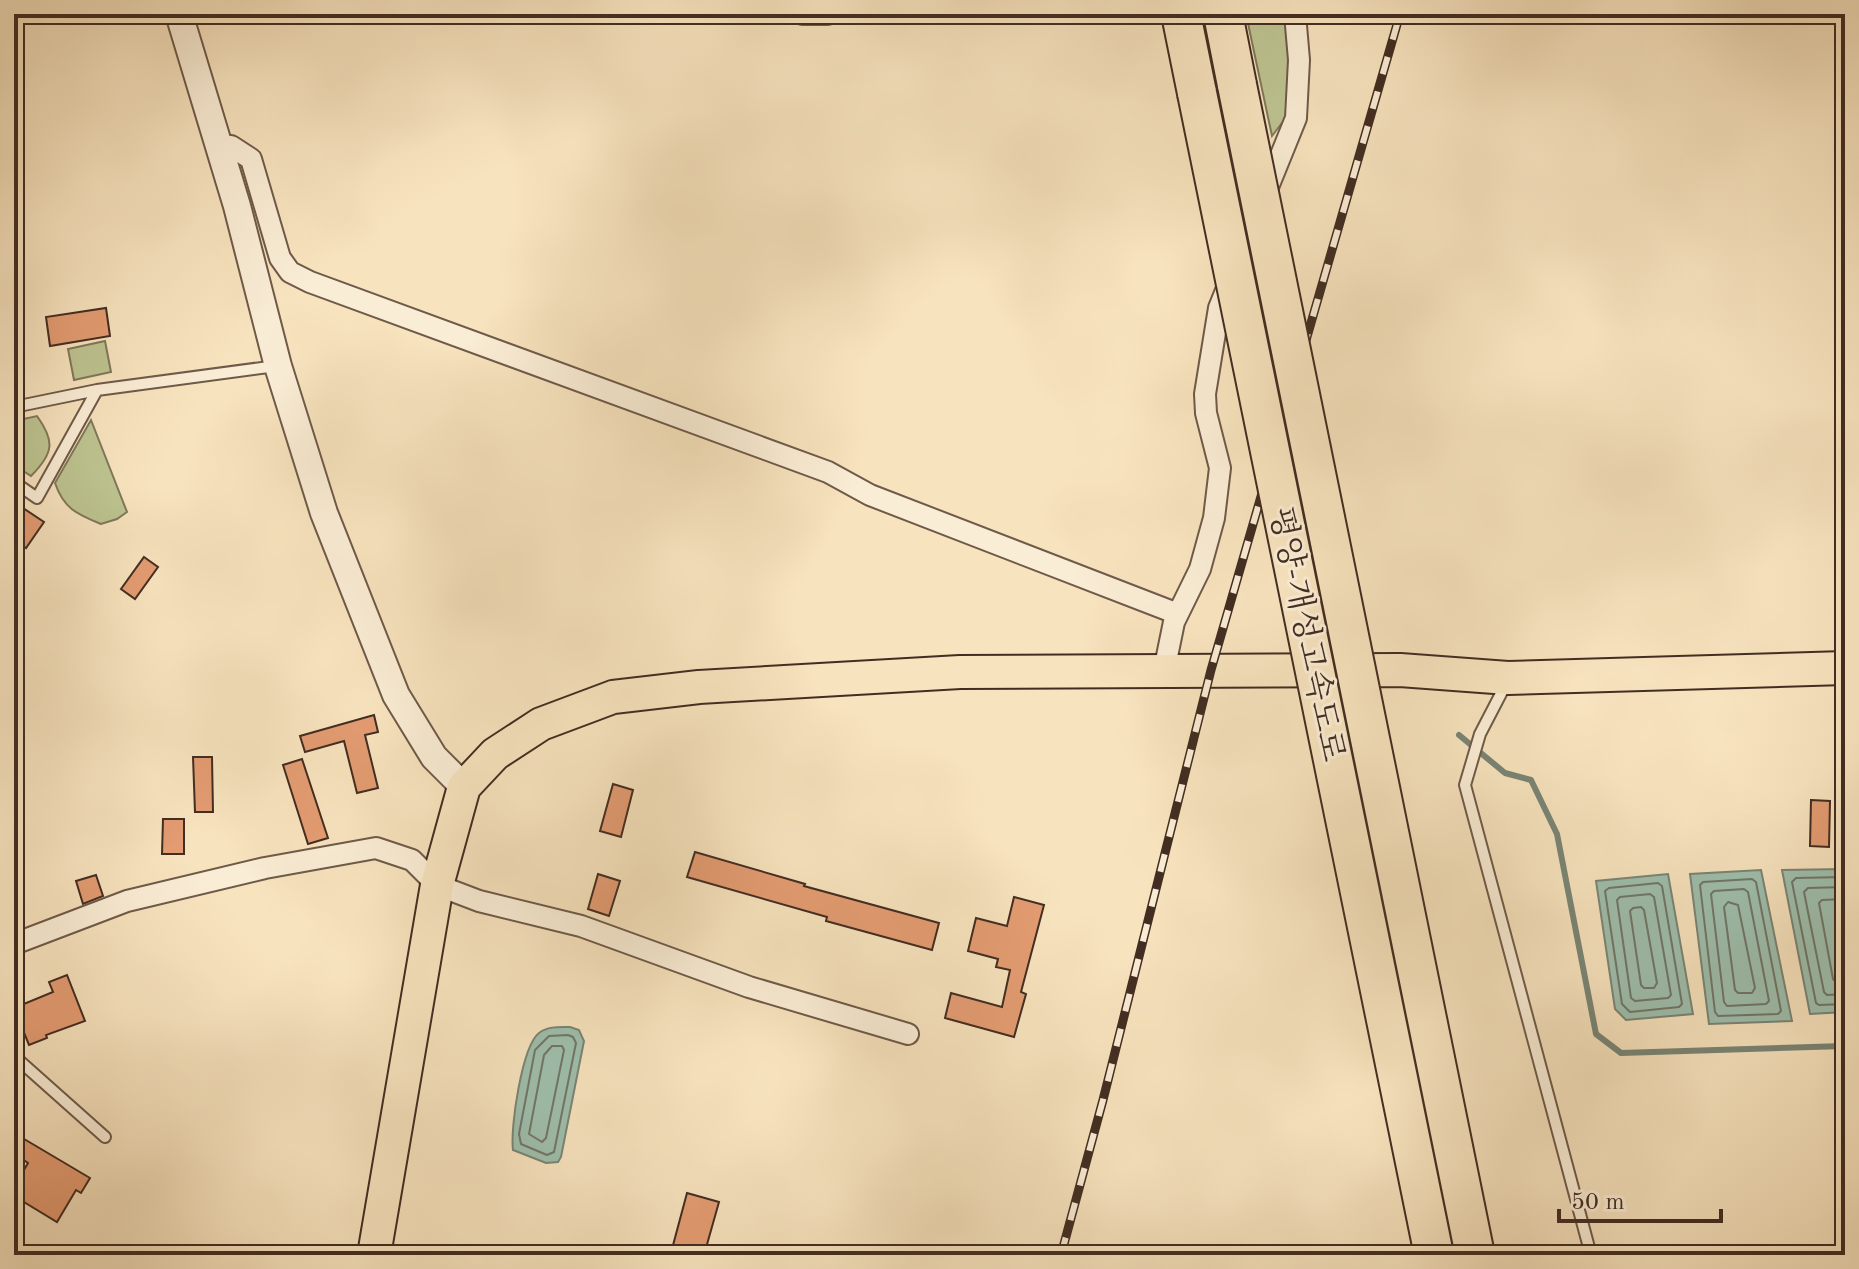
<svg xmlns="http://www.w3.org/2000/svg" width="1859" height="1269" font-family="'Old Standard TT','Noto Serif KR',serif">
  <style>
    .green { fill: #bdc491; stroke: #80785a; stroke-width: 2 }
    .water { fill: #9ebfad; stroke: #798575; stroke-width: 2 }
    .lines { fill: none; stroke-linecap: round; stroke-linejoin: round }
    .shore { stroke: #707668; stroke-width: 2 }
    .stream { stroke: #798575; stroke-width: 6 }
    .building { fill: #e49c72; stroke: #422d22; stroke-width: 2 }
    .service-casing { stroke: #6f5a49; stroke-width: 14 }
    .minor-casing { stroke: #6f5a49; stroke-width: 24 }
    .tertiary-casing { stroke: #6f5a49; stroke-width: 30 }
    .primary-casing { stroke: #422d22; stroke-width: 36 }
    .motorway-casing { stroke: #422d22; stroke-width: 42 }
    .service { stroke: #faedd5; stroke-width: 10 }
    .minor { stroke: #faedd5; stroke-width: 20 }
    .tertiary { stroke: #faedd5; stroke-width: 26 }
    .primary { stroke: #f7e3be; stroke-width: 32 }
    .motorway { stroke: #f7e3be; stroke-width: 38 }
    .rail-casing { stroke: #422d22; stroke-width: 9 }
    .rail { stroke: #faedd5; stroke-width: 6; stroke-dasharray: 18; stroke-linecap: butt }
    .motorway-bridge-casing { stroke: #422d22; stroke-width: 42; stroke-linecap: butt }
    .motorway-bridge { stroke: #f7e3be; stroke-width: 38 }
    .labels { text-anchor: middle; stroke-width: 6; stroke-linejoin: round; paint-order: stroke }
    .street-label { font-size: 32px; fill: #422d22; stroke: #faedd5 }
  </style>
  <rect width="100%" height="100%" fill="#f7e3be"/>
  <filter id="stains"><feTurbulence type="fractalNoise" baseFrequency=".0025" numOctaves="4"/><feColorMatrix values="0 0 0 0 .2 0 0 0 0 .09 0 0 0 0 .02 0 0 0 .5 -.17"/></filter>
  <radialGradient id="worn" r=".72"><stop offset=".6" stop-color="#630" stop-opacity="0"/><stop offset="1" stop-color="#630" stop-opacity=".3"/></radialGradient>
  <!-- green -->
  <path class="green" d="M1246,14h43l3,32 -4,69 -16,21z
    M105,341l6,31 -37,8 -6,-31z
    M37,416c18,25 17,37 -6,60l-17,-11v-44z
    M91,420l36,92 -10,7 -16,5c-24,-10 -37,-15 -46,-41z"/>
  <!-- water -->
  <path class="water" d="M1845,869v143l-35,2 -28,-144z
    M1761,870l31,151 -83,3 -19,-150z
    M1668,874l25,140 -67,6 -11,-11 -19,-128z
    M570,1027l9,3 5,11 -23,116 -3,5 -12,1 -33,-13c-3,-22 9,-104 26,-117 9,-7 20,-6 31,-6z"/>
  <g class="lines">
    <!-- shore -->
    <path class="shore" d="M1845,877l-49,1 -4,4 24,121 3,2 26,-1
      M1752,879l4,3 25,129 -3,3 -60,2 -3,-4 -15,-127 3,-3z
      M1658,883l4,3 20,118 -3,3 -49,5 -8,-8 -17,-113 4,-3z
      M1845,887l-37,1 -4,4 20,100 3,3 18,-1
      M1744,889l4,3 21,109 -3,3 -39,2 -3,-4 -13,-108 3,-3z
      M1650,894l4,3 17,98 -3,3 -33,3 -4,-3 -14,-98 3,-3z
      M1845,899l-23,1 -3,3 14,76 3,3h9
      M1728,902l10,3 17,83 -3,5h-14l-3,-3 -11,-83z
      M1641,907l3,3 13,73 -3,5h-10l-3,-3 -11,-74 3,-3z
      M568,1035l5,2 3,6 -22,109 -7,3 -26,-11 -2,-10 16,-84 14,-14z
      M562,1046l2,4 -18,88 -4,4 -13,-8 15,-79 8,-9z"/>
    <!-- stream -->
    <path class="stream" d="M1459,735l46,38 26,7 26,54 39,200 25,19 224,-7"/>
  </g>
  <!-- building -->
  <path class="building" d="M106,308l4,28 -60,10 -4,-29z
    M14,502l30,20 -18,26 -12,-8z
    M144,557l14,10 -23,32 -14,-10z
    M374,715l4,17 -13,3 13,53 -21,5 -13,-52 -39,11 -5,-16z
    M193,757h19l1,55h-18z
    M302,759l26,79 -20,6 -25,-79z
    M613,784l20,6 -12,47 -21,-6z
    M1811,800l19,1 -1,46 -19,-1z
    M163,819h21v35h-22z
    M695,852l110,32 -1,2 135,37 -7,27 -106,-29 1,-4 -140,-40z
    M598,874l22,7 -11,35 -21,-7z
    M96,875l7,21 -20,8 -7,-23z
    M1014,897l30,8 -23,87 5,2 -12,43 -69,-19 6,-25 51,14 8,-37 -14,-3 2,-8 -30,-8 8,-33 31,8z
    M67,975l18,46 -39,14 1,3 -18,7 -15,-37 39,-16 -4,-10z
    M14,1133l76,45 -9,15 -5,-3 -19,32 -43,-26v-9l14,-24 -14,-10z
    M687,1193l32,9 -15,53 -32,-6z"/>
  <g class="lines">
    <defs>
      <path id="service" d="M14,407l83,-17 179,-24
        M14,482l23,16 60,-108
        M1507,682l-27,52 -15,51 126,470
        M14,1056l91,81"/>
      <path id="minor" d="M803,14h24
        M219,146h12l20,13 29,99 10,14 20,10 518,190 42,23 308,119
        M1164,671l10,-49 26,-53 14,-51 6,-50 -14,-55 -1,-19 14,-86 77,-190 3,-58 -4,-46
        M14,944l113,-43 138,-33 111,-20 36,12 25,25 42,16 102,25 168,61 159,47"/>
      <path id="tertiary" d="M179,14l58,192 41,160 46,147 72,182 38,62 30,30"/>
      <path id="primary" d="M374,1255l63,-370 27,-98 31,-33 46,-30 72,-27 86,-10 261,-15 440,-2 108,8 337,-10"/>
      <path id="motorway" d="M1181,14l16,79
        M1223,14l14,71"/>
    </defs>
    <!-- service casing -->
    <use href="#service" class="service-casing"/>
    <!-- minor casing -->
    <use href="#minor" class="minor-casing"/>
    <!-- tertiary casing -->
    <use href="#tertiary" class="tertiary-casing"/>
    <!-- primary casing -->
    <use href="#primary" class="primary-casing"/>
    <!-- motorway casing -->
    <use href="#motorway" class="motorway-casing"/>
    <!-- service -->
    <use href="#service" class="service"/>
    <!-- minor -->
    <use href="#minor" class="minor"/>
    <!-- tertiary -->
    <use href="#tertiary" class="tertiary"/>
    <!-- primary -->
    <use href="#primary" class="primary"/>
    <!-- motorway -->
    <use href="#motorway" class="motorway"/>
    <defs>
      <path id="rail" d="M1061,1255l42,-155 108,-430 189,-656"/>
    </defs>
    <!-- rail casing -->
    <use href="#rail" class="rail-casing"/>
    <!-- rail -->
    <use href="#rail" class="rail"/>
    <defs>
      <path id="motorway-bridge" d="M1237,85l238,1170
        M1197,93l237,1162"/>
    </defs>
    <!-- motorway-bridge casing -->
    <use href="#motorway-bridge" class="motorway-bridge-casing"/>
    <!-- motorway-bridge -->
    <use href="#motorway-bridge" class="motorway-bridge"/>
  </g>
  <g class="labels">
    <!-- street labels -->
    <g class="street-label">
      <text transform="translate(1308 634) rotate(78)" y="11">평양-개성고속도로</text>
    </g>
  </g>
  <!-- margin -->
  <rect width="1859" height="1269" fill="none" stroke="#f7e3be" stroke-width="48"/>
  <rect x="16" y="16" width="1827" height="1237" fill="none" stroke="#422d22" stroke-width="4"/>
  <rect x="24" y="24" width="1811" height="1221" fill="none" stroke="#422d22" stroke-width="2"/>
  <!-- scale -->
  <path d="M1559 1209v12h162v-12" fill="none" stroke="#422d22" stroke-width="4"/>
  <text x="1571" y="1209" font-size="24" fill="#422d22" stroke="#faedd5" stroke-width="6" paint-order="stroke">50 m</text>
  <rect width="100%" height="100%" filter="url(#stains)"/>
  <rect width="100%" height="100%" fill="url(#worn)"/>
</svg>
